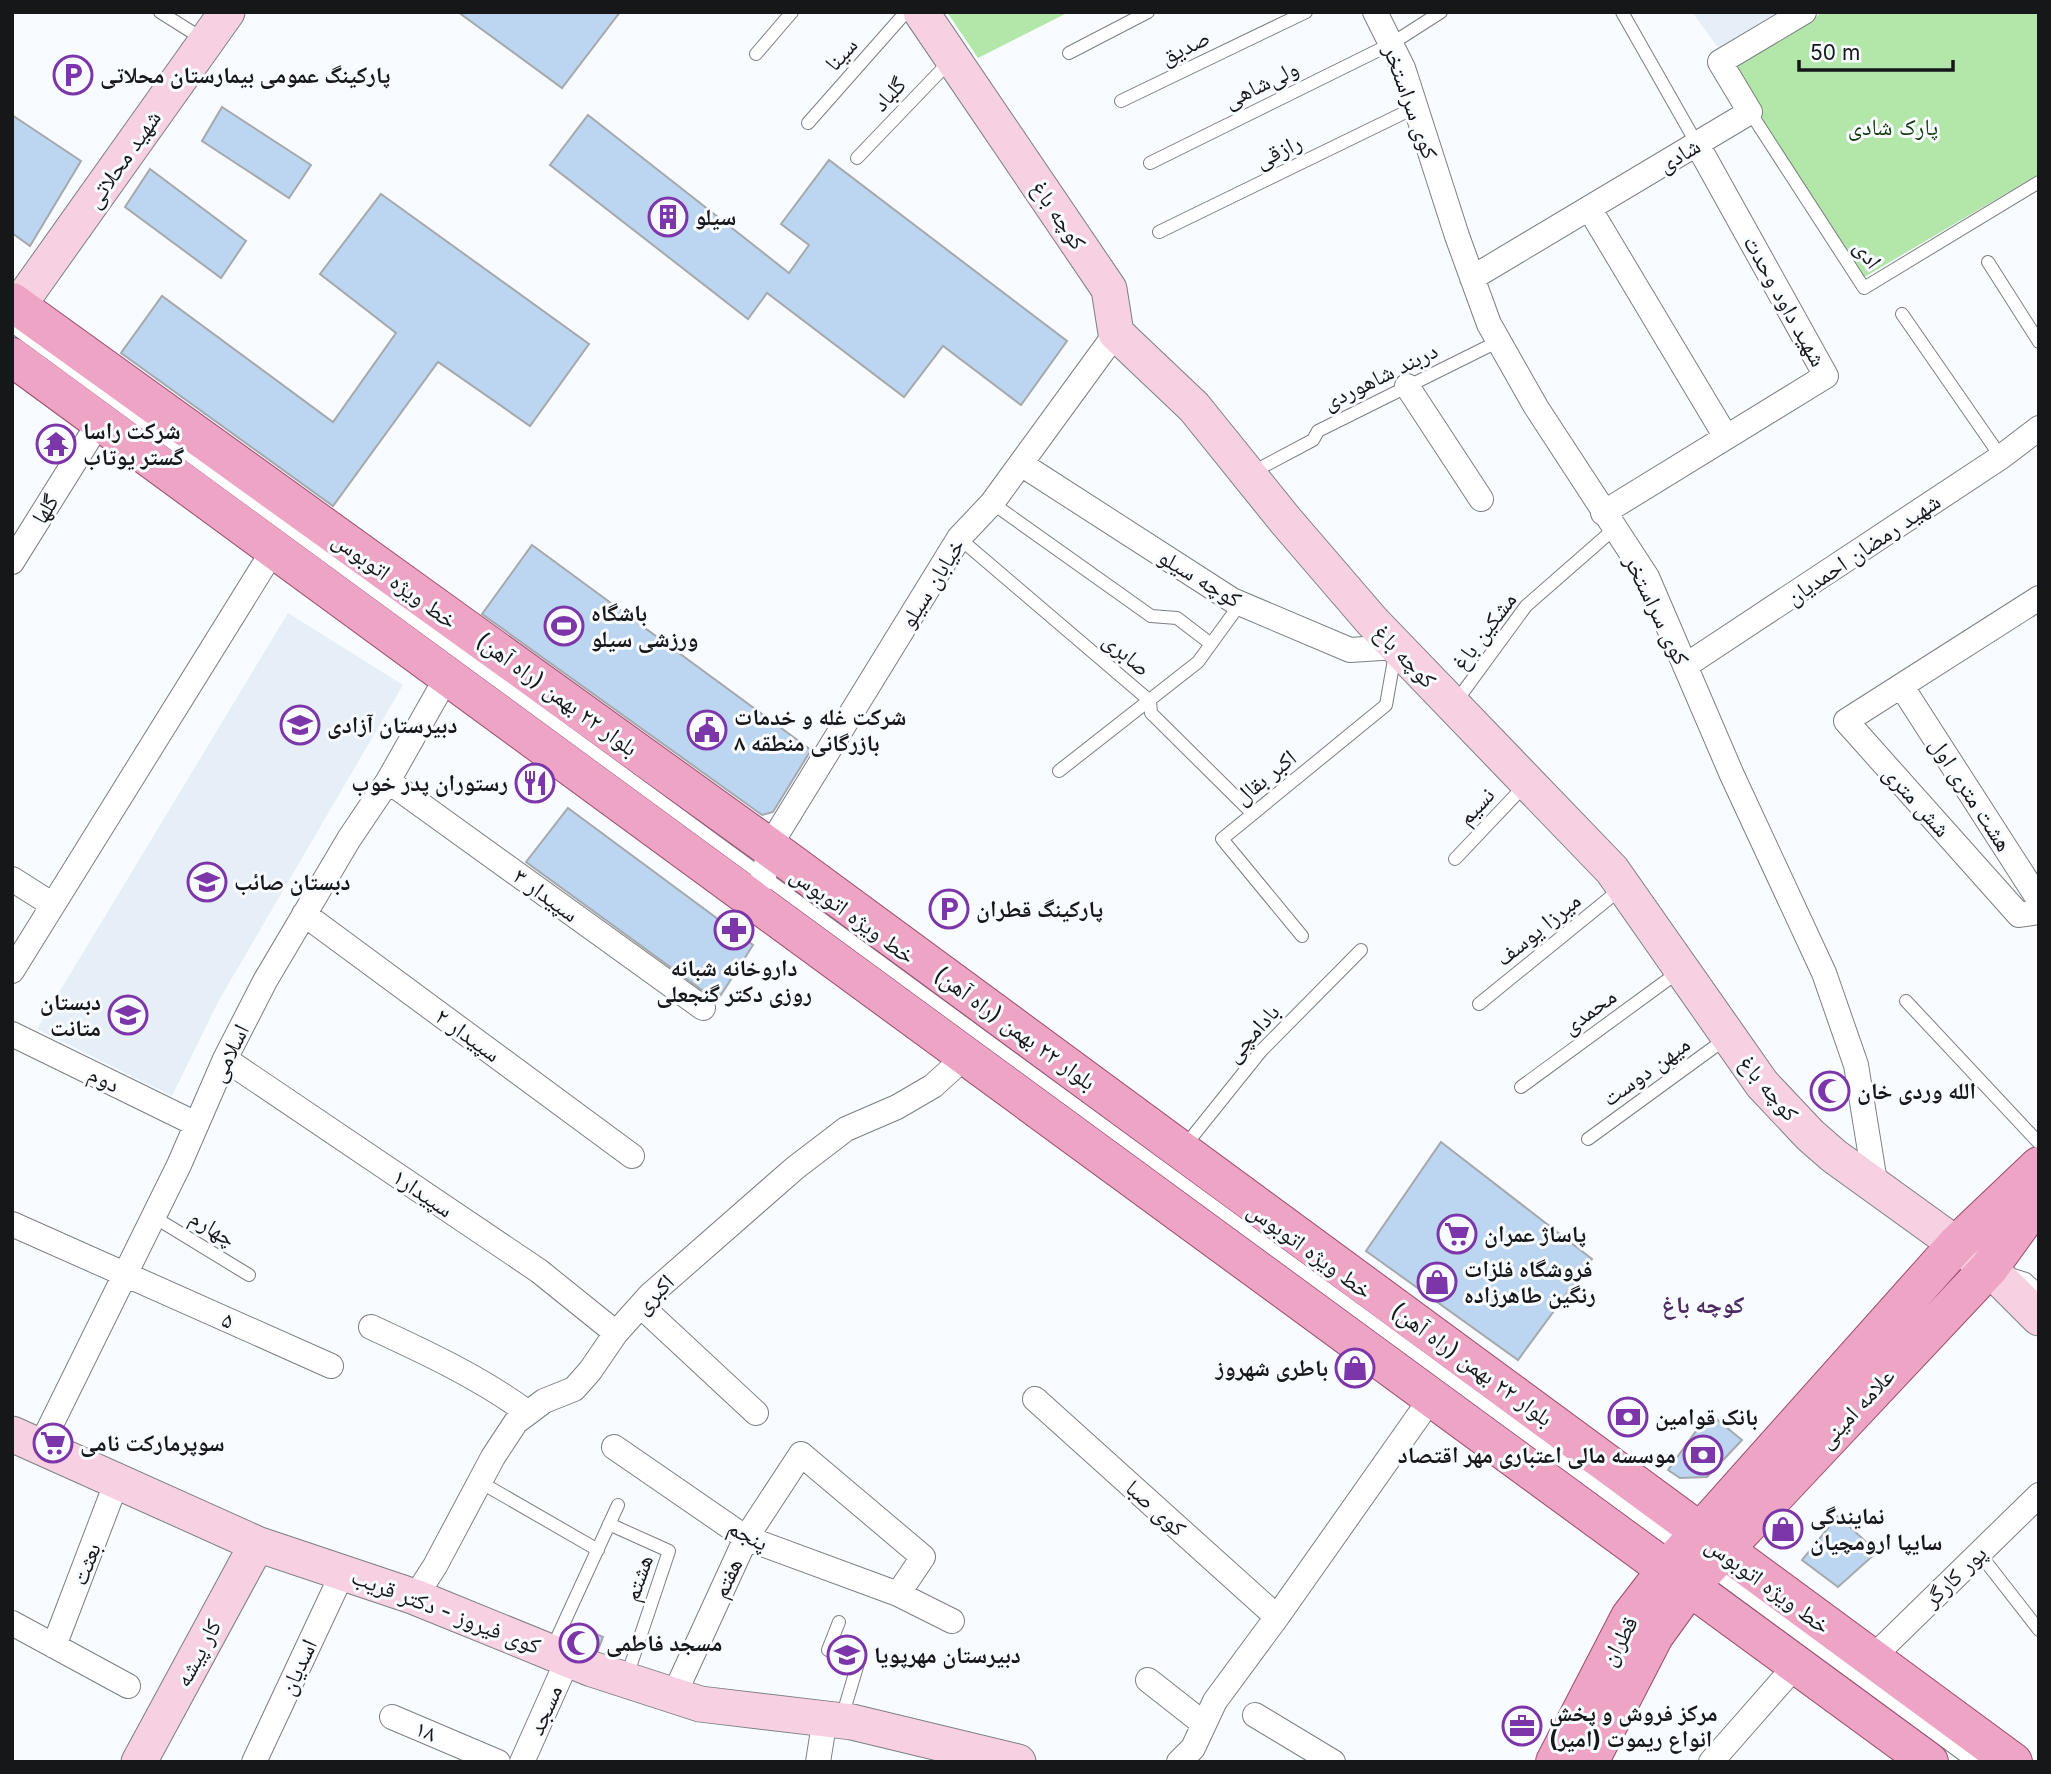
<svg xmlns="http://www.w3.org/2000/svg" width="2051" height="1774" font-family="Inter,'Noto Naskh Arabic',sans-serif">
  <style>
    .built { fill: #e6eff7 }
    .green { fill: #b3e6a9 }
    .building { fill: #bcd5f0; stroke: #a6a9ac; stroke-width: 2 }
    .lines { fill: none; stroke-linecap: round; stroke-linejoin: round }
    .lane-casing { stroke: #7c7f82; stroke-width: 14 }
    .street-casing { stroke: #7c7f82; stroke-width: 26 }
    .secondary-casing { stroke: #7c7f82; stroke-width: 37 }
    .primary-casing { stroke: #9b4b6f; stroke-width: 40 }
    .lane { stroke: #fff; stroke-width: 12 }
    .street { stroke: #fff; stroke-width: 24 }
    .secondary { stroke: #f7d1e2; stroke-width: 35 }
    .primary { stroke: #eea4c5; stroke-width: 38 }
    .labels { text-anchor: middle; stroke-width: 6; stroke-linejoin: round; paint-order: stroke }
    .street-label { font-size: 23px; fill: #151718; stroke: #f8fbff }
    .poi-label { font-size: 23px; font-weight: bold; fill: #151718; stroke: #f8fbff; text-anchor: start }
    .park-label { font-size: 23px; fill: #103907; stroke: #f8fbff }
    .neighbourhood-label { font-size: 24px; font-weight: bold; fill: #4c2b63; stroke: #f8fbff }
  </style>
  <rect width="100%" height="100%" fill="#f8fbff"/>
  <!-- built -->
  <path class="built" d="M1692,12h114l-79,48z
    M288,613l115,72 -185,317 -46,94 -135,-67z"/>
  <!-- green -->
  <path class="green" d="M947,12h122l-91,46z
    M1823,12h216v162l-183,108 -130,-209z"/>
  <!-- building -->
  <path class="building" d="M458,12h162l-58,76z
    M222,107l89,58 -22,33 -87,-57z
    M12,115l69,46 -51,85 -18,-13z
    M588,115l201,158 20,-28 -28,-21 48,-64 238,181 -46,64 -78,-59 -39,51 -137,-104 -19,26 -198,-154z
    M150,169l96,72 -25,37 -96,-71z
    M381,194l208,150 -59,82 -92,-64 -105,144 -212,-153 41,-57 171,126 63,-89 -76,-59z
    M532,545l279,205 -38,62 -11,3 -280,-201z
    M568,808l185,137 -36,56 -191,-139z
    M1441,1142l151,117 -74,101 -152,-109z
    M1709,1413l33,27 -35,37 -27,1 -12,-8z
    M1838,1516l39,36 -39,35 -36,-27z
    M580,1627l23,10 -5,13 -31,-13 2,-4 7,3z"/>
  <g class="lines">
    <defs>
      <path id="lane" d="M160,12l43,27
        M1622,12l75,132
        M1069,53l79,-41
        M756,54l36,-42
        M1121,101l185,-89
        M1750,112l114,176 175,-106
        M808,123l98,-111
        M857,158l93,-97
        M1150,163l241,-119 50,-32
        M1159,232l257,-125
        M1988,262l51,80
        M1902,314l99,143
        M12,326l1669,1222
        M1251,473l62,-33 5,-9 181,-90
        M992,503l159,113 26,2 34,26
        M959,538l191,163 1,12 102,101
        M1455,703l71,-97 88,-77
        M1059,771l139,-109 42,-58
        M1455,859l72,-76
        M1302,936l-80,-97 164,-134 9,-51
        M1906,1001l133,142
        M1479,1004l144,-117
        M1521,1087l160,-117
        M1588,1139l140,-102
        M1184,1147l77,-96 100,-101
        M154,1217l95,58
        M2010,1274l16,5 13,12
        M480,1482l118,68
        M609,1524l60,27 -43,128
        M1979,1553l60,77
        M1710,1569l263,193
        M839,1622l-11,28 31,10 -17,57
        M551,1651l67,-146"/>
      <path id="street" d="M1375,12l28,56 54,168 32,88 47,83 111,170 85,198 92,198 32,92 20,123
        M1589,208l137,229
        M1472,278l278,-166 -30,-50 84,-50
        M1407,386l74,113
        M1021,464l211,136 118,50 46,-3
        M1603,513l223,-137 -129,-232
        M12,562l88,-141
        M2039,598l-193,123 173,194 20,-3
        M1685,666l316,-209 38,-29
        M1902,687l137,213
        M388,781l315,227
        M12,879l41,26
        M750,897l14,-20 5,-30 190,-309 33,-35 124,-170
        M304,914l328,242
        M12,971l262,-422
        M12,1034l184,90
        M225,1059l314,212 77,62
        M12,1224l319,142
        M641,1306l115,107
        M371,1327c54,25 108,50 156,85
        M1035,1399l242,218 -62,84 -22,47 -14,14
        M40,1447l139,-282 46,-106 40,-78 84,-142 39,-58 60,-106
        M614,1447l132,91 152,56 54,27
        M415,1597l20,-31 58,-109 23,-35 28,-21 30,-12 16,-18 26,-38 34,-38 145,-127 51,-39 51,-22 36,-21 33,-30
        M1277,1617l155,-220
        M12,1623l116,63
        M54,1646l63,-165
        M1872,1658l167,-163
        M1148,1680l56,44
        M674,1695l72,-157 55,-84 122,103 -25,37
        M1255,1715l78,47
        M392,1717l106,45
        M254,1762l89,-190
        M522,1762l46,-103
        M818,1762l7,-44
        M1711,1762l86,-98"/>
      <path id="secondary" d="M921,12l188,277 7,44 78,74 92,114 86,100 240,249 150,214 48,51 24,21 155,112 50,50
        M18,306l209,-294
        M12,1434l245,110 158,53 177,72 108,35 152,18 166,40
        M139,1762l118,-218"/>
      <path id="primary" d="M12,302l757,545 1244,915
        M12,357l1917,1405
        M1555,1762l75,-145 37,-48 290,-325 82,-78
        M1589,1762l65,-126 36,-50 299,-318 50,-69"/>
    </defs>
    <!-- lane casing -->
    <use href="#lane" class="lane-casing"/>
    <!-- street casing -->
    <use href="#street" class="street-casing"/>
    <!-- secondary casing -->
    <use href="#secondary" class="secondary-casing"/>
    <!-- primary casing -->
    <use href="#primary" class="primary-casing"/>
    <!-- lane -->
    <use href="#lane" class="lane"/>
    <!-- street -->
    <use href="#street" class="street"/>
    <!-- secondary -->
    <use href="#secondary" class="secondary"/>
    <!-- primary -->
    <use href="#primary" class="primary"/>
  </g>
  <!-- icons -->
  <defs>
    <symbol id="parking-ring" viewBox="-11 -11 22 22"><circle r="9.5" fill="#f8fbff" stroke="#7d36a9" stroke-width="1.5"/><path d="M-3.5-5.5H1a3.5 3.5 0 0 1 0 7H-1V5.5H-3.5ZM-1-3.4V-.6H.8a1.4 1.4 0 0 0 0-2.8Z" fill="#7d36a9"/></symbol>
    <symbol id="building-ring" viewBox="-11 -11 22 22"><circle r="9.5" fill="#f8fbff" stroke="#7d36a9" stroke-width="1.5"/><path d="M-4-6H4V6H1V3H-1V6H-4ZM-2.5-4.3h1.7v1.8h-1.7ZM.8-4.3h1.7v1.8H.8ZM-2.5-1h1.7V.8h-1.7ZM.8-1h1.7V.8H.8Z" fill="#7d36a9"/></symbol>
    <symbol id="temple-ring" viewBox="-11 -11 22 22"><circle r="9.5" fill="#f8fbff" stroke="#7d36a9" stroke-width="1.5"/><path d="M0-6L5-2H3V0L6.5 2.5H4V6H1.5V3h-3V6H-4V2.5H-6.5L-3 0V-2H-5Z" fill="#7d36a9"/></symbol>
    <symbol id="stadium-ring" viewBox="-11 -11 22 22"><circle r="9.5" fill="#f8fbff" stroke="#7d36a9" stroke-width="1.5"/><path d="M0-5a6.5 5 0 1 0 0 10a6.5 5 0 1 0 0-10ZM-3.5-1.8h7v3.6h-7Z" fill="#7d36a9"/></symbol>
    <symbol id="school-ring" viewBox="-11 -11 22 22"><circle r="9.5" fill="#f8fbff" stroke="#7d36a9" stroke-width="1.5"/><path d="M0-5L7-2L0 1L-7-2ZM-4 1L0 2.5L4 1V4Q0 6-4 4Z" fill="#7d36a9"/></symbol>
    <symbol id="civic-ring" viewBox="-11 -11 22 22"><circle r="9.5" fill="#f8fbff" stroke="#7d36a9" stroke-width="1.5"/><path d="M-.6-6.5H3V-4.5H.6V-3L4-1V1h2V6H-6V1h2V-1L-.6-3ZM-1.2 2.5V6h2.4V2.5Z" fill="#7d36a9"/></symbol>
    <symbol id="restaurant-ring" viewBox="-11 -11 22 22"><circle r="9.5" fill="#f8fbff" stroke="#7d36a9" stroke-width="1.5"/><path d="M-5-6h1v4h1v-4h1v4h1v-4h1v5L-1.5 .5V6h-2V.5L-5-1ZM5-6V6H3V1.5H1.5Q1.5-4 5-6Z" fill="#7d36a9"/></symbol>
    <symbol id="pharmacy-ring" viewBox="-11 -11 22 22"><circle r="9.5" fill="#f8fbff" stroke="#7d36a9" stroke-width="1.5"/><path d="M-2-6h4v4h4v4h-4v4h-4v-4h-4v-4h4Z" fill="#7d36a9"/></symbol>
    <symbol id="mosque-ring" viewBox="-11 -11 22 22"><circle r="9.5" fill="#f8fbff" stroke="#7d36a9" stroke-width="1.5"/><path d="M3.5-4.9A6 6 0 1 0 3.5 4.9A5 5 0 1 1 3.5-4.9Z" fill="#7d36a9"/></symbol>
    <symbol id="supermarket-ring" viewBox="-11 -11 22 22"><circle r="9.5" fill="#f8fbff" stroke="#7d36a9" stroke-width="1.5"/><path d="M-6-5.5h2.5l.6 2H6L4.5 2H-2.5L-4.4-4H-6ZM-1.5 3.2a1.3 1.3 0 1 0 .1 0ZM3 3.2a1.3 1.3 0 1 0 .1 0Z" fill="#7d36a9"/></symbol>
    <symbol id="shop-ring" viewBox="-11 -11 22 22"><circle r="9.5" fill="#f8fbff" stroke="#7d36a9" stroke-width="1.5"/><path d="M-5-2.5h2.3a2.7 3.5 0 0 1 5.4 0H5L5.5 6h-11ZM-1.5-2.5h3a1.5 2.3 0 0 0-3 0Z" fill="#7d36a9"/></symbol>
    <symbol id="bank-ring" viewBox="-11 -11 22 22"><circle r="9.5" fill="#f8fbff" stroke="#7d36a9" stroke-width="1.5"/><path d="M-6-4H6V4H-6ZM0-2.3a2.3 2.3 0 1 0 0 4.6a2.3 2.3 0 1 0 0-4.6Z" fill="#7d36a9"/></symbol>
    <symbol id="office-ring" viewBox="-11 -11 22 22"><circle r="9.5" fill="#f8fbff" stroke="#7d36a9" stroke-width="1.5"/><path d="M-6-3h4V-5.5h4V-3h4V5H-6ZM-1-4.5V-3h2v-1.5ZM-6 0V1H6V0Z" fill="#7d36a9"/></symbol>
  </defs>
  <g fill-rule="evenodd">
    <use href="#parking-ring" x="51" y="53" width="44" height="44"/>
    <use href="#building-ring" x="646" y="195" width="44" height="44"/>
    <use href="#temple-ring" x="34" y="422" width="44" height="44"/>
    <use href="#stadium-ring" x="542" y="604" width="44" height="44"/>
    <use href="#school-ring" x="278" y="703" width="44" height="44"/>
    <use href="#civic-ring" x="685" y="708" width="44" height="44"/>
    <use href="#restaurant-ring" x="513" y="761" width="44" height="44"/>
    <use href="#school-ring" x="185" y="860" width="44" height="44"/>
    <use href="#parking-ring" x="927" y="887" width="44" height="44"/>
    <use href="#pharmacy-ring" x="712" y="908" width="44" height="44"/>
    <use href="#school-ring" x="106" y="993" width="44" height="44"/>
    <use href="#mosque-ring" x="1808" y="1069" width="44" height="44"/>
    <use href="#supermarket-ring" x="1435" y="1212" width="44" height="44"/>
    <use href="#shop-ring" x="1415" y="1260" width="44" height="44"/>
    <use href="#shop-ring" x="1333" y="1346" width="44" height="44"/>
    <use href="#bank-ring" x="1606" y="1395" width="44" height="44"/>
    <use href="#supermarket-ring" x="31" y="1421" width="44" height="44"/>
    <use href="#bank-ring" x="1681" y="1433" width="44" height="44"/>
    <use href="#shop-ring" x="1761" y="1507" width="44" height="44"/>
    <use href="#mosque-ring" x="557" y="1621" width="44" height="44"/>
    <use href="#school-ring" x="825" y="1633" width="44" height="44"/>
    <use href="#office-ring" x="1500" y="1704" width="44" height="44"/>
  </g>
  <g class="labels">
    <!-- street labels -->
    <g class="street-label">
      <text transform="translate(1185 47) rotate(-26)" y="8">صدیق</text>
      <text transform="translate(841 54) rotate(-48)" y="8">سینا</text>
      <text transform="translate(1261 84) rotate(-26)" y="8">ولی‌شاهی</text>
      <text transform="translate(889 94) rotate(-47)" y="8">گلباد</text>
      <text transform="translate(1411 102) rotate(70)" y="8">کوی سراستخر</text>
      <text transform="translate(1278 151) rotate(-26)" y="8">رازقی</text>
      <text transform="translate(1679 155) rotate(-31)" y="8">شادی</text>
      <text transform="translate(123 159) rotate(-55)" y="8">شهید محلاتی</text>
      <text transform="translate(1059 215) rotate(56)" y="8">کوچه باغ</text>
      <text transform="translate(1868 254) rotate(54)" y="8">ادی</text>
      <text transform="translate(1785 301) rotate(61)" y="8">شهید داود وحدت</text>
      <text transform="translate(1380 376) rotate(-26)" y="8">دربند شاهوردی</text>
      <text transform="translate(45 509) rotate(-58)" y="8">گلها</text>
      <text transform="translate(1863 549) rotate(-34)" y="8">شهید رمضان احمدیان</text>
      <text transform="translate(1200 578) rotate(31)" y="8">کوچه سیلو</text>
      <text transform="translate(395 580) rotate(36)" y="8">خط ویژه اتوبوس</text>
      <text transform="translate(932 583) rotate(-58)" y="8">خیابان سیلو</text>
      <text transform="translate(1657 610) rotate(64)" y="8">کوی سراستخر</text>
      <text transform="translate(1484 631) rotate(-53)" y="8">مشکین باغ</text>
      <text transform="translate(1127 654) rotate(41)" y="8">صابری</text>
      <text transform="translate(1405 656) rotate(46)" y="8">کوچه باغ</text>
      <text transform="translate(557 694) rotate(36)" y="8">بلوار ۲۲ بهمن (راه آهن)</text>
      <text transform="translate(1265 777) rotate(-39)" y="8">اکبر بقال</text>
      <text transform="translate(1971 794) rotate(57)" y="8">هشت متری اول</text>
      <text transform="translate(1917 801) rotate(48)" y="8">شش متری</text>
      <text transform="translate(1476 806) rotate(-47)" y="8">نسیم</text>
      <text transform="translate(546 895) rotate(36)" y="8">سپیدار ۳</text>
      <text transform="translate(853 915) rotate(36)" y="8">خط ویژه اتوبوس</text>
      <text transform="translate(1538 929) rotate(-39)" y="8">میرزا یوسف</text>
      <text transform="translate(1589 1011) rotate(-36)" y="8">محمدی</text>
      <text transform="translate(1015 1028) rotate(36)" y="8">بلوار ۲۲ بهمن (راه آهن)</text>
      <text transform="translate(1252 1033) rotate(-48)" y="8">بادامچی</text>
      <text transform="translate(468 1035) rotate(36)" y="8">سپیدار ۲</text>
      <text transform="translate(229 1053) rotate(-64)" y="8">اسلامی</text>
      <text transform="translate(1646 1071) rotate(-36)" y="8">میهن دوست</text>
      <text transform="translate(104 1079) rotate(26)" y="8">دوم</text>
      <text transform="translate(1769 1088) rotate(50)" y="8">کوچه باغ</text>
      <text transform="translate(423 1193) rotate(34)" y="8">سپیدار۱</text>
      <text transform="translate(213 1228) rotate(32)" y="8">چهارم</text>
      <text transform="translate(1310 1250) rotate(36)" y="8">خط ویژه اتوبوس</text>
      <text transform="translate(654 1294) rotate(-45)" y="8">اکبری</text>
      <text transform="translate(228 1320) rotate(24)" y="8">۵</text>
      <text transform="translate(1472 1364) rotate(36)" y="8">بلوار ۲۲ بهمن (راه آهن)</text>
      <text transform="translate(1856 1408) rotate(-47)" y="8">علامه امینی</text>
      <text transform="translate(1156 1508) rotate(42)" y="8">کوی صبا</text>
      <text transform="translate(748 1535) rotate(27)" y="8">پنجم</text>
      <text transform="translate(86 1564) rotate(-69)" y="8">بعثت</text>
      <text transform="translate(1955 1576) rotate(-44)" y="8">پور کارگر</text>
      <text transform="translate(638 1578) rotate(-71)" y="8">هشتم</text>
      <text transform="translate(727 1578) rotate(-65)" y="8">هفتم</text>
      <text transform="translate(1768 1585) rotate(36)" y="8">خط ویژه اتوبوس</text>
      <text transform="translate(446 1611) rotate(21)" y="8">کوی فیروز - دکتر قریب</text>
      <text transform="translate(1619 1641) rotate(-61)" y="8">قطران</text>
      <text transform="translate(198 1653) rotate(-62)" y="8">کار پیشه</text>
      <text transform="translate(298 1667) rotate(-65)" y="8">اسدیان</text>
      <text transform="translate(545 1710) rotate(-66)" y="8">مسجد</text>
      <text transform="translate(426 1731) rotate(23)" y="8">۱۸</text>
    </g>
    <!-- poi labels -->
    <g class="poi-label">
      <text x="100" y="83">پارکینگ عمومی بیمارستان محلاتی</text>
      <text x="695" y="225">سیلو</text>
      <text x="83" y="439">شرکت راسا<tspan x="83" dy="26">گستر یوتاب</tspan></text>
      <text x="591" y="621">باشگاه<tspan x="591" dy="26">ورزشی سیلو</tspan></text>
      <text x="734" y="725">شرکت غله و خدمات<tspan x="734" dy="26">بازرگانی منطقه ۸</tspan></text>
      <text x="327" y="733">دبیرستان آزادی</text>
      <text x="508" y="791" text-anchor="end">رستوران پدر خوب</text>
      <text x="234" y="890">دبستان صائب</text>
      <text x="976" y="917">پارکینگ قطران</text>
      <text x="734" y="976" text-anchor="middle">داروخانه شبانه<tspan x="734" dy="26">روزی دکتر گنجعلی</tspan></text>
      <text x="101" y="1010" text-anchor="end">دبستان<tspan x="101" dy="26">متانت</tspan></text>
      <text x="1857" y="1099">الله وردی خان</text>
      <text x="1484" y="1242">پاساژ عمران</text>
      <text x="1464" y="1277">فروشگاه فلزات<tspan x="1464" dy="26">رنگین طاهرزاده</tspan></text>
      <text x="1328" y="1376" text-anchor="end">باطری شهروز</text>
      <text x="1655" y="1425">بانک قوامین</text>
      <text x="80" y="1451">سوپرمارکت نامی</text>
      <text x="1676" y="1463" text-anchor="end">موسسه مالی اعتباری مهر اقتصاد</text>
      <text x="1810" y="1524">نمایندگی<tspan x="1810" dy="26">سایپا ارومچیان</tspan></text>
      <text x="606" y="1651">مسجد فاطمی</text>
      <text x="874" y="1663">دبیرستان مهرپویا</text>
      <text x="1549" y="1721">مرکز فروش و پخش<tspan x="1549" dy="26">انواع ریموت (امیر)</tspan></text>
    </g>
    <!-- park labels -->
    <g class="park-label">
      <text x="1893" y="135">پارک شادی</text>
    </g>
    <!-- neighbourhood labels -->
    <g class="neighbourhood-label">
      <text x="1703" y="1313">کوچه باغ</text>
    </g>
  </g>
  <!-- border -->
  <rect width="2051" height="1774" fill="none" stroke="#151718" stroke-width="28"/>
  <!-- scale -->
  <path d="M1799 60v10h154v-10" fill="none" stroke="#151718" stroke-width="3.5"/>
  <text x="1810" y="60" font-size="21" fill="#151718" stroke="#f8fbff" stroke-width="5" paint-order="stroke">50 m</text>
</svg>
